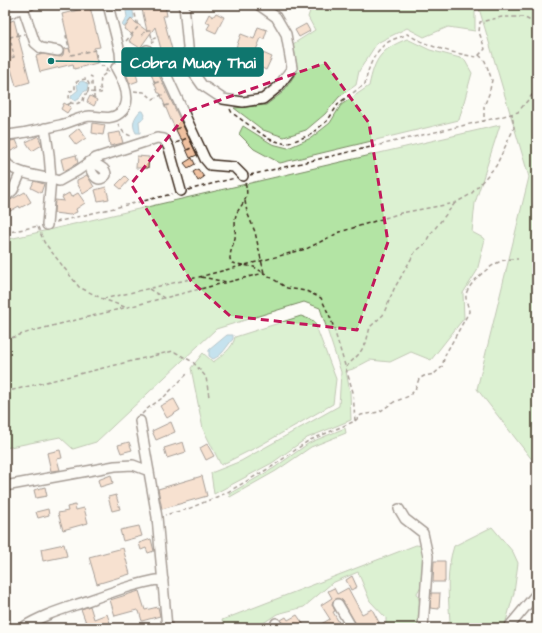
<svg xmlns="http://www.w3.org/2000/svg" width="542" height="633" font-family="'Architects Daughter',sans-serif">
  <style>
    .green { fill: #b3e4a4; stroke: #778761 }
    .water { fill: #81c4e2; stroke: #658694 }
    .building { fill: #f0c1a0; stroke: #3b2a1e }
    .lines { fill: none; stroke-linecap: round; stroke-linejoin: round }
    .minor-casing { stroke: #3b2a1e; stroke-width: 12 }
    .path { stroke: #3b2a1e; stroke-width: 1.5; stroke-dasharray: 4 3; stroke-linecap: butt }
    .minor { stroke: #fdfcf7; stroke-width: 9 }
    .marked { fill: none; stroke: #c2185b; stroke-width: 3; stroke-dasharray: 8 5; stroke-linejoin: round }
    .leader { fill: none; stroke: #0f766e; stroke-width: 1.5 }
    .callout-dot { fill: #0f766e; stroke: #fdfcf7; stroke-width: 1.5 }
    .callout { fill: #0f766e; stroke: #0f766e; stroke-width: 1.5 }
    .callout-label { font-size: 16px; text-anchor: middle; font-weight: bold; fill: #fff }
  </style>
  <rect width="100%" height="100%" fill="#fdfcf7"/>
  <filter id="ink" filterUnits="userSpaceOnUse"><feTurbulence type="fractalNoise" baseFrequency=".025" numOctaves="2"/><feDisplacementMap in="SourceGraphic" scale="8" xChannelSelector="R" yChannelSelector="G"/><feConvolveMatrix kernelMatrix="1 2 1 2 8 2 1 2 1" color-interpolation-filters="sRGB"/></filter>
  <g filter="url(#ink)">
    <!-- green -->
    <path class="green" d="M312,5h163v26l-27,-4 -24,10 -17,-9 -30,15 -18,28 -3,14 -17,12 -14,17 -19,16 -22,7 -21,-7 -29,-22 32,-3 17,-13 15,-22 -5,-26 22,-14 -7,-13z
      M478,5h59v461l-60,-77 52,-212z
      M407,39l23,11 34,9 8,14 -13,47 -179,43 -26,-14 -15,-15 4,-8 29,18 16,4 23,-10 19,-15 11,-18 28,-19c6,-28 11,-36 38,-47z
      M500,125l-25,78 -3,29 13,7 -8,32 -14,22 1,25 -33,42 -20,-8 -21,10 -20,-2 -17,9 -7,2 4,21 1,28 -44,18 -35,25 -58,31 -3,-21 30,-12 98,-55 2,-34 -21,-64 -16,-6 -88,27 -120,113 -23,7 -13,-12 -55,11v-208z
      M301,316l13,5 22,58 -3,25 -74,42 -38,19 -18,-36 -12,-61 12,-15 10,9c9,-6 20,-14 22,-25z
      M345,428l1,5 -35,14 -35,24 -46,26 -1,-3 45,-26 35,-25z
      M492,527l21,25 5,11 -4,30 -9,32 -2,3h-61l8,-7c-2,-25 -4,-51 4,-75z
      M416,545l16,2 -5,29 -10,17 10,35h-41v-10l-16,-17 -12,-29 -26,11 -28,24 -27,7 -21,14h-31l-3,-8z"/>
    <!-- water -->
    <path class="water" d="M125,5h7l2,13 -4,2 -6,7 -2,-2 5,-8z
      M81,81l4,1 3,3 -1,5 -5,3 -3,6 -4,2 -4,-3 1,-3 6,-5 -1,-5z
      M140,111h3l2,4 -2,4 -4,2 1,12h-4c-5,-9 -2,-15 4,-22z
      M227,335h6v4c-7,8 -10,16 -20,20l-4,-3v-6z"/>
    <!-- building -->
    <path class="building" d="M141,5h24l2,11h-4l14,52 -6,2 -7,-10 -9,-33 -15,21 -11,-7 4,-6 -9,-6 7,-10 16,12z
      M90,7l10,40 -6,1 3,15 -23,6 -1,-5 -33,8 -4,-16 7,-2 17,3 3,-2 1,-6 6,-1 -8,-34z
      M216,13l8,4 -8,16 -9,-4 3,-5 -5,-2 4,-8 4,3z
      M14,20l16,62 -14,4 -5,-17 -3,1 -3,-11v-36z
      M306,24l4,7 -11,6 -4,-7z
      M258,27l9,3 -3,9 -3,-1 -5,12 16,7 -6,13 -8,-4 2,-4 -26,-9 7,-19 13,5z
      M135,70l3,11 -8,3 -4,-11z
      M157,71l40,84 -7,3 -9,-20h-1l-10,-20 -10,-25h-2l-7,-20z
      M90,96l7,4 -3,6 -7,-4z
      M64,103l7,4 -4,6 -6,-4z
      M93,123l12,2 -2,10 -11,-2z
      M79,128l7,10 -10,7 -7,-9z
      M120,132l3,11 -13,3 -2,-12z
      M38,136l4,9 -10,6 -6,-9z
      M16,140l3,7 -10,5 -4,-7v-3z
      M76,155l2,8 -14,8 -3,-12z
      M137,156l12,1 -1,11h-12z
      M192,158l3,6 -7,4 -4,-5z
      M198,169l6,8 -6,4 -5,-9z
      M87,175l7,12 -11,7 -6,-11v-3z
      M125,176l4,4 -8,9 -5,-4z
      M34,181l10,3 -3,9 -10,-5z
      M106,187l3,12 -11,2 -3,-11z
      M25,192l6,10 -11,6 -1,-2 -14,8v-11z
      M69,193l2,4 7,-4 7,10 -9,6 1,3 -7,3 -16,-2 1,-13 9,1 -2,-4z
      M174,399l6,11 -13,8 -7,-12z
      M171,422l4,10 -19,8 -4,-9z
      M129,442l3,8 -11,3 -3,-8z
      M183,442l3,10 -19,6 -3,-10z
      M207,444l7,12 -8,4 -6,-12z
      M60,450l2,8 -5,1 3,11 -9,1 -4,-18z
      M111,475l2,8 -13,4 -2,-7z
      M202,476l5,20 -45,13 -4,-20z
      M45,487l2,9 -11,2 -2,-8z
      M116,495l4,14 -8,2 -4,-14z
      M75,505l1,5 8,-2 4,15 -25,7 -5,-17 10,-2 -1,-4z
      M48,509l1,6 -11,3 -2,-6z
      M139,526l3,10 -19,5 -3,-11z
      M151,539l3,12 -6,2 -2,-5 -5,2 -2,-7z
      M64,544l3,12 -24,5 -2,-12z
      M123,548l7,26 -33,10 -8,-27z
      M434,561h11v21h-12z
      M352,576l5,11 -6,3 -5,-10z
      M334,588l3,6 11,-6 14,26 10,-5 10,19h-24l-15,-27 -5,-3 -5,3 -1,3 3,7 -2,1 8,14 2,-1 2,3h-31l16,-9 -9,-14 11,-7 -4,-7z
      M139,591l6,19 13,-3 2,9 -18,5 -3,-10h-1l-1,-1 -22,6 -5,-16z
      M431,593h9l-1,16 -9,-1z
      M90,606l4,13 13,-5 4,12 -5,2h-18l-7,-19z
      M297,615l9,13h-21l-4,-8 5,-3 2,3z"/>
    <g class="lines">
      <defs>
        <path id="minor" d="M108,5l12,47 1,13
          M184,5l6,63 12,17 21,14 20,3 20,-3 15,-12 14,-19 -6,-34 -10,-17 -17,-12
          M23,8l12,35 6,5 17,3
          M5,15l25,-10
          M134,60l13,-10
          M45,128l4,26 2,24 -4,47
          M5,135c18,-1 37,-6 55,-10 10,-2 19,-8 30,-9 10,0 20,5 30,-3 14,-11 3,-33 -4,-45 10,-6 30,-13 41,-5 3,1 5,5 7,7l41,89 5,6 24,2 9,9
          M5,161c8,14 40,15 54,20l18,-10 19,-13 61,-20 7,1 5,9 12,43
          M89,162c1,9 8,24 17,13 0,-8 -9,-9 -15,-14
          M5,197l8,-7 8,-18
          M140,421l17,96 10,111
          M5,486l110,-20 18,-1 16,6
          M399,509l6,10 18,14 5,23 -5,72
          M338,604l14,24
          M276,623l3,5
          M22,628c20,-13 42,-19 65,-27 25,-9 50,-18 76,-22
          M508,628l29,-35"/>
      </defs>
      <!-- minor casing -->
      <use href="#minor" class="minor-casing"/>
      <!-- path -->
      <path class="path" d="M67,35l-1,1 5,19 24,-5 4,15 7,2 1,2 -1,3
        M142,35l4,-5h4l3,13
        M5,36l4,-2 1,3 14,-3
        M5,38v1
        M152,39l7,-2
        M126,41l12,-14 -5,-22
        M479,55l6,6 7,19 -3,14 -5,12v16
        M5,60l9,-3 -4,-20
        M90,76l2,1v8l2,2v11
        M154,80l1,5
        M155,83l6,-2
        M134,91l10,1 9,7 13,-6
        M88,92l1,-8 -3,-5 -6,1 -5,3v7l-5,1 -1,6 2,6 5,1 7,-3 1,-5 4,-4 13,1 1,-2 -2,-3 1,-11 8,-6
        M164,104l2,5
        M67,105l4,-2
        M165,106l6,-2
        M230,109l2,4 37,26 17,5 24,-9 18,-15 11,-17 26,-19c3,-16 9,-34 25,-43 5,-3 12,-4 17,-7 22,13 45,19 70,23l8,-8 -6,-17 1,-10 22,-5h21l14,7
        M118,124l6,9 9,4
        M176,129l6,-2
        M176,143l11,-5
        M187,150l4,-2
        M250,175l250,-58 18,-5 19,-23
        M245,183c6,17 -5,21 -9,32 -2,7 0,16 -1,23 -2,7 -5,13 -5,21l2,4 22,4 10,6
        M188,190l47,-12
        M245,201l2,11 8,20 9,41
        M56,222l116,-28
        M38,227l6,15 35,45 24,12 22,8
        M5,233l33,-7
        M201,277l26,5
        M149,289l15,9
        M103,299l96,-22 107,-28 34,-17 61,-19 54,-10 16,-9 25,-28 18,-38 -2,-14
        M5,340l27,-9 232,-58 23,15 19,3 15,7 10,21 22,73 2,29 -47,20 -35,25 -47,27 -38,16 -23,6
        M346,367l13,-13 7,-11 4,-16 13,-12 11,-26 21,-37 10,-8 4,-8 26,-33
        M5,392l168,-41 20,11 13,15 3,20
        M142,414l5,-5 18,-13 22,-22
        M355,421l6,-6 18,-3 15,-10 15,-6 6,-6 4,-11 5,-3 10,-2 8,-7 3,-12 24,-43c0,-5 -4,-12 -3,-18 4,-12 22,-27 33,-32 6,-3 12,-3 19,-3"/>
      <!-- minor -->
      <use href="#minor" class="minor"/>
    </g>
  </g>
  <!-- marked area -->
  <path d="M0 0H542V633H0ZM325,63l44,60 19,119 -31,88 -127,-14 -39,-35 -60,-97 58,-73z" fill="#fdfcf7" fill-opacity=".55" fill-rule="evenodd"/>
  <path class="marked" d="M325,63l44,60 19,119 -31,88 -127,-14 -39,-35 -60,-97 58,-73z"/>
  <!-- callouts -->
  <path class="leader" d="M51 61L122 62"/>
  <circle class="callout-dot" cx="51" cy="61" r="4"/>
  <rect class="callout" x="122" y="48" width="141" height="28" rx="4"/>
  <g class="callout-label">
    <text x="193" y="68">Cobra Muay Thai</text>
  </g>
  <!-- margin -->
  <rect width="542" height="633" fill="none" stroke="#fdfcf7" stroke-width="20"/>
  <rect x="10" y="10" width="522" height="613" fill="none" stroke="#3b2a1e" stroke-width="1.5" filter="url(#ink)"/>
</svg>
